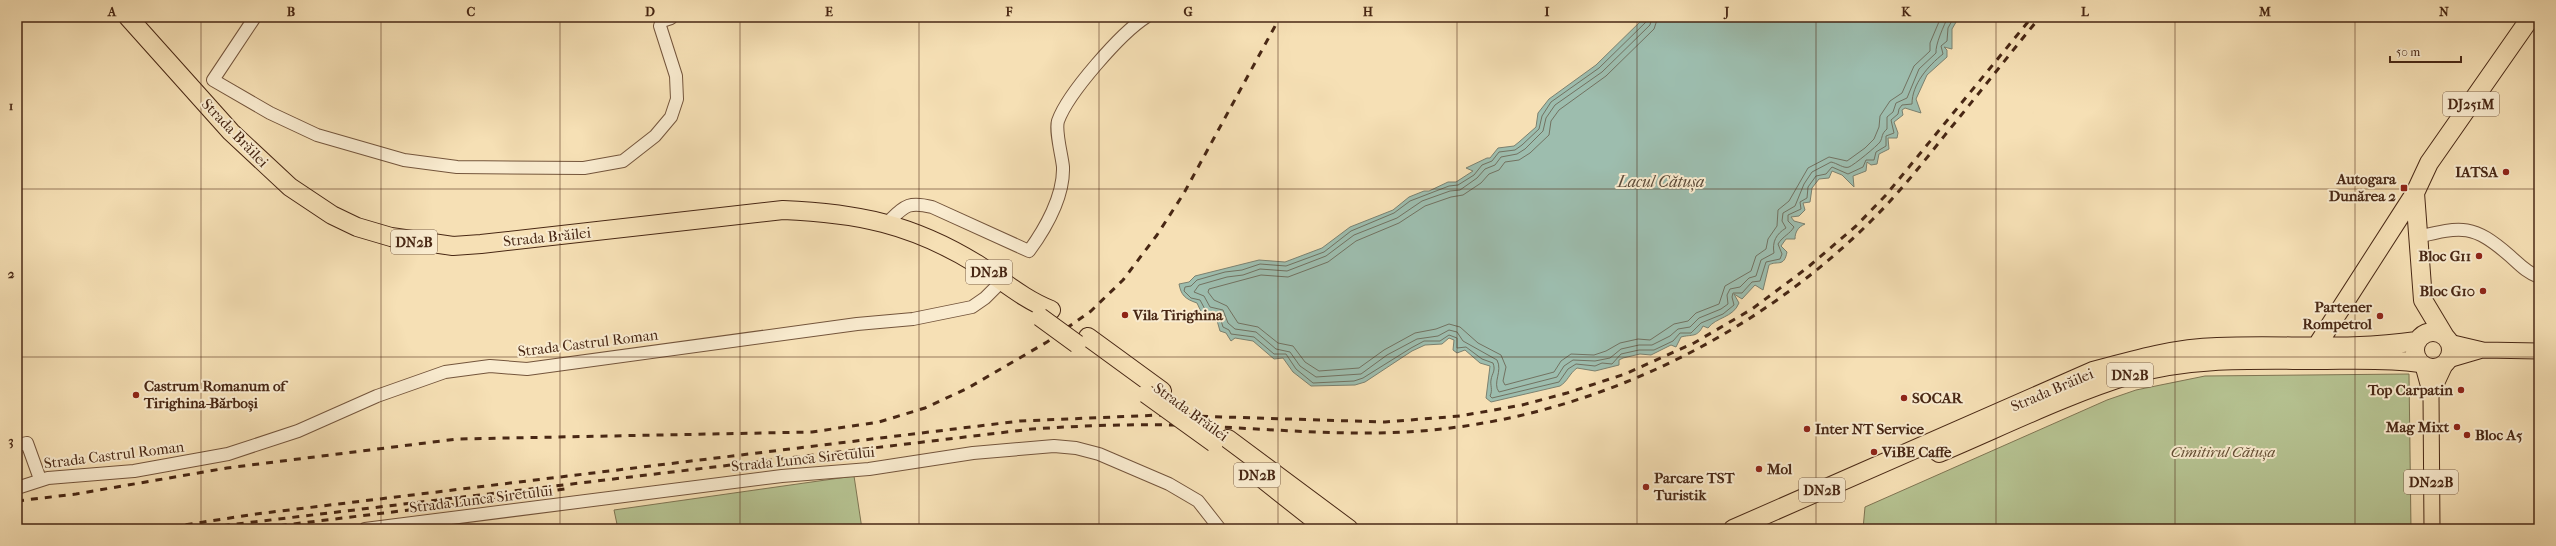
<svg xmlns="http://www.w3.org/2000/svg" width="2556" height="546" font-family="'IM FELL French Canon',serif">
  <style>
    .green { fill: #b6c392; stroke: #7f7553 }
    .water { fill: #9dbdae; stroke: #7b8170 }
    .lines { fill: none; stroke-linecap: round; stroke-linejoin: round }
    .shore { stroke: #727261; stroke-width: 1 }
    .minor-casing { stroke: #74553c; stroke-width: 14 }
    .major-casing { stroke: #482714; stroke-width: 17 }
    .highway-casing { stroke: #482714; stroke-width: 20 }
    .minor { stroke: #f9ebcf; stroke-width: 12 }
    .major { stroke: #f6e0b5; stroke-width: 15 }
    .highway { stroke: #f6e0b5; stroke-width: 18 }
    .rail { stroke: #482714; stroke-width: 3; stroke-dasharray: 7 7; stroke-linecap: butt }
    .highway-bridge-casing { stroke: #482714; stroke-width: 20; stroke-linecap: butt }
    .highway-bridge { stroke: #f6e0b5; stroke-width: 18 }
    .grid { fill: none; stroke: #482714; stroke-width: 1; stroke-opacity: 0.55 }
    .poi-dot { fill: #8f2418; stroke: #f9ebcf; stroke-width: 1.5 }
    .labels { text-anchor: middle; stroke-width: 4; stroke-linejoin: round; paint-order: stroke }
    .shield { fill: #f9ebcf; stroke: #7d624c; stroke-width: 1 }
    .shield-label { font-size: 14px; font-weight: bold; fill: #482714 }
    .street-label { font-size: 15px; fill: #482714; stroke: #f9ebcf }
    .poi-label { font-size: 15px; font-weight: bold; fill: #482714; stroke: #f9ebcf; text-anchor: start }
    .park-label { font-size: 15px; font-style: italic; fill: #644e34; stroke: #f9ebcf }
    .water-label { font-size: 16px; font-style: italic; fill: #5d4c3a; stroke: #f9ebcf }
    .neatline { fill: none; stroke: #482714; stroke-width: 1.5 }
    .grid-label { font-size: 13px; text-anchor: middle; font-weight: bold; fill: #482714 }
  </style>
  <rect width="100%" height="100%" fill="#f6e0b5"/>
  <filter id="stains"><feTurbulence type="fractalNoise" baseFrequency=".005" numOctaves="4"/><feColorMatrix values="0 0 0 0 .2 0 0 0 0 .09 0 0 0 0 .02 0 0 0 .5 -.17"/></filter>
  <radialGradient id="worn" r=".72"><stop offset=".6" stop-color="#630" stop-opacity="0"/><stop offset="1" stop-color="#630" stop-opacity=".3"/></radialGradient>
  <!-- green -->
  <path class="green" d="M2409,374l2,155h-548l2,-22 242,-107 29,-10 69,-14z
    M854,476l8,53h-244l-4,-19z"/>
  <!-- water -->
  <path class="water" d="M1645,17h314l-7,12v20l-8,-2 3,3v7l-20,18 -11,24 5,14 -16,-5 -3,2 1,5 -9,7 4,11 -1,5h-9l1,11 -10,5 -2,10 -6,1 -4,-3 -1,9 -13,5 1,11 -12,-12 -10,-4 -3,7 -10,1 -7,9 -2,14 -7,1 2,7 -6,6 -8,1 3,4 11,3c-7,3 -10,8 -10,15h-9l-5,7 6,6c-3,16 -10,8 -18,13l-6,25 -8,-5 -13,14 -8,-5 5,9c-6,15 -23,14 -31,25l-5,-2c-6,12 -11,8 -22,11l-5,10 -5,-2 -20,10 -11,-1 -17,4 -4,2v5l-24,6 -18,-3c-8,6 -9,13 -17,18l-69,16 -5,-4 4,-32 -10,-3 -15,-13 -8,3 -4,-3 1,-10 -5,-2 -7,6 -17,1 -13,6 -47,31 -10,3 -44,1 -18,-14 -10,-14 -9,1 -21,-18 -18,-3 -4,3 -5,-8 -6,-2 -4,-14 -11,3 -8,-17c-12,-4 -16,-8 -18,-19l10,-2 6,-6 64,-16 26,2 37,-14 28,-21 43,-17 16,-13 15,-6h5l19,-9h8l17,-11 -7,-3 21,-10h3l8,-10 16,-2 5,-4 17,-15 2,-14 11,-14 47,-34z"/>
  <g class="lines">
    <!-- shore -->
    <path class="shore" d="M1647,17l-1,5 -47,46 -48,34 -9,14 -3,13 -17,16 -7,5 -16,2 -7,9 -10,4 -8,10 -16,10 -9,1 -39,15 -16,12 -43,18 -27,21 -38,14 -26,-2 -18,6 -17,2 -28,8 -6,6 -6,1 -1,4 7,7 9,2 7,13 12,1 4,13 6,3 2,4 23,3 20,17h12l10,15 17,14 41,-2 9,-3 48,-30 13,-7h16l9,-6 8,3v10l9,-1 16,12 11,4c3,8 -1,10 -2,17 -1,5 2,10 -1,16l2,2 67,-16 9,-13 8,-5 19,2 7,-3 10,1 9,-10 18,-4h15l19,-9 7,-8h11l10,-10 22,-9 11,-9 -2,-8 1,-4h9l10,-11 8,-1 6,-19 14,-3 2,-5 -4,-10c5,-8 12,-10 16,-17l-6,-6v-6l13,-6 -1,-7 7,-4 1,-11 8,-11 10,-2 6,-7 16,7 15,-7 3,-7h8l2,-8 10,-6v-10l8,-3 -3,-13 7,-6 1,-5 3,-4 10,-1c0,-20 16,-38 31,-50l-2,-8 6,-5 1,-13 6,-11
      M1652,17l-2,8 -48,47 -47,33 -9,13 -3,13 -18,18 -8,5 -16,3 -6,8 -10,4 -8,9 -17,12 -10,1 -28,10 -25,17 -43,17 -28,21 -39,15 -27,-2 -17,6 -16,2 -28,8 -5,7 10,4 6,11 13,3 5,13 7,6 21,3 20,17 14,3 10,14 16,11 45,-3 26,-19 30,-16 21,-3 11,-6 8,2 6,9 34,19c6,11 -5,23 2,32l58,-15 7,-11 9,-6 22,1 15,-3 11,-9 18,-4h13l18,-9 8,-7 12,-2 9,-9 22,-9 7,-5 -1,-9 3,-6 10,-2 9,-9 7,-2 5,-16 13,-7c-2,-11 2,-19 12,-25l-4,-7 1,-8 12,-7 9,-22 8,-12 19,-10c6,1 13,7 18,5 5,-2 28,-21 31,-25 3,-5 1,-8 7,-13v-12l6,-5 3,-9 11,-5 12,-29 17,-16c-1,-8 8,-28 12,-36
      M1658,17l-4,12 -48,47 -47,34 -8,11 -2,14 -19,18 -11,7 -14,2 -6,8 -10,4 -8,9 -18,12 -12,2 -26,9 -26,17 -43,18 -28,21 -40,15 -27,-2 -52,14 -1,3 6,8 13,6 11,17 20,4 20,16 15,3 12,16 14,9 40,-3 25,-18 31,-17 21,-4 13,-5 11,3 18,16 23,12 5,12 -3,14 2,4 49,-13 7,-11 10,-7 23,1 12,-4 14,-8 18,-4 12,1 24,-16 14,-3 8,-8 23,-9 6,-18 26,-15 5,-15 10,-7 2,-10 9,-13 1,-16 11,-9 19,-33 21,-11 18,4 18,-13 9,-9 5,-12 1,-11 10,-15 12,-8 12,-27 16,-15v-8l11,-26"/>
    <defs>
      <path id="minor" d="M255,17l-42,63 57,33 47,22 87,25 53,7 127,1 39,-7 32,-25 16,-19 6,-18 -1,-23 -16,-50 2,-5 9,-3
        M888,222c17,-16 20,-21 44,-15l97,44c16,-22 35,-55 34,-84 -1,-11 -8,-36 -5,-46 10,-28 63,-88 88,-104
        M2417,237c46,-11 56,-13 93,19 9,8 17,17 29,21
        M17,445l10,-2 13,36
        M17,488l31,-10 86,-7 94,-17 70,-23 79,-35 68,-24 45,-6 37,3 330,-45 56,-5 59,-12 13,-9 17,-17
        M365,529l417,-53 87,-7 104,-16 81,-7 22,2 23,6 70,30 29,17 22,28"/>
      <path id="major" d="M2449,342l34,8 56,1
        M2448,360l34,-10
        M2423,366l8,29 1,134
        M2431,395l15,-32"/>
      <path id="highway" d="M128,17l103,115 59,55 42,28 25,12 34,10 62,9 28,-2 302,-34c74,3 129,14 194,54 25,16 46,35 74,46
        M2415 350a18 18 0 1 1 36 0a18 18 0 1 1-36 0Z
        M2444,335l-21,-35 -8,-107 14,-30 102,-146
        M1088,337l74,54
        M2316,347l99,-154
        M1228,439l121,90
        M1939,453c64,-27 128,-59 194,-79 59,-17 123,-14 184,-14 34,0 69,-2 103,3
        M1264,480l62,49
        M1733,529l360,-158c40,-11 82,-23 124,-24 67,-3 134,4 200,-6"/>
    </defs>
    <!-- minor casing -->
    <use href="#minor" class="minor-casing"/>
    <!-- major casing -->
    <use href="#major" class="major-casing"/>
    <!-- highway casing -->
    <use href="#highway" class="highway-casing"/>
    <!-- minor -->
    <use href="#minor" class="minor"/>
    <!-- major -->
    <use href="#major" class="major"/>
    <!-- highway -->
    <use href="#highway" class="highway"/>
    <!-- rail -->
    <path class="rail" d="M17,501l59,-7 151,-26 230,-29 355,-7 67,-10 46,-14 43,-20 79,-46 44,-31 32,-31 34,-45 27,-42 96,-176
      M158,529l98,-15 764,-93 140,-6 225,7 75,-6 62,-11 45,-12 58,-19 69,-31 58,-34 55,-41 49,-42 30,-31 146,-178
      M195,529l837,-100c46,-3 93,-5 140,-4 77,2 155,11 233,7 173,-9 346,-90 468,-213 26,-26 49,-55 72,-84 32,-39 63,-79 95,-118
      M252,529l256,-31 62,-10"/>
    <defs>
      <path id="highway-bridge" d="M1040,317l37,27
        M1146,394l68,49"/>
    </defs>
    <!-- highway-bridge casing -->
    <use href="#highway-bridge" class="highway-bridge-casing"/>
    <!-- highway-bridge -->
    <use href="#highway-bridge" class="highway-bridge"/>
  </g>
  <!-- grid -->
  <path class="grid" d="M201,17v512M381,17v512M560,17v512M740,17v512M919,17v512M1099,17v512M1278,17v512M1457,17v512M1637,17v512M1816,17v512M1996,17v512M2175,17v512M2355,17v512M17,189h2522M17,357h2522"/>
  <!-- markers -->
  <g class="poi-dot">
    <circle cx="2506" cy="172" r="4"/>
    <rect x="2400" y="184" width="8" height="8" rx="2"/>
    <circle cx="2479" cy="256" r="4"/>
    <circle cx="2483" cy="291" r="4"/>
    <circle cx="1125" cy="315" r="4"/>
    <circle cx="2380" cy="316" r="4"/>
    <circle cx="2461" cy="390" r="4"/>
    <circle cx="136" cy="395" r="4"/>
    <circle cx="1904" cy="398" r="4"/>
    <circle cx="2457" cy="427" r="4"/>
    <circle cx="1807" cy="429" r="4"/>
    <circle cx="2467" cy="435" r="4"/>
    <circle cx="1874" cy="452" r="4"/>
    <circle cx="1759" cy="469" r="4"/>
    <circle cx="1646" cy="487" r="4"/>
  </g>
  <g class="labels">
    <!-- shield labels -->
    <g class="shield">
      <rect x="2443" y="92" width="56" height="24" rx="3"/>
      <rect x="391" y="230" width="46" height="24" rx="3"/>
      <rect x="966" y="260" width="46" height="24" rx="3"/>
      <rect x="2107" y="363" width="46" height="24" rx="3"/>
      <rect x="1234" y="463" width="46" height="24" rx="3"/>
      <rect x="2404" y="470" width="54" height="24" rx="3"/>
      <rect x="1799" y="478" width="46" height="24" rx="3"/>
    </g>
    <g class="shield-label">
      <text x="2471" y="109">DJ251M</text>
      <text x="414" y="247">DN2B</text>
      <text x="989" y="277">DN2B</text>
      <text x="2130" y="380">DN2B</text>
      <text x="1257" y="480">DN2B</text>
      <text x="2431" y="487">DN22B</text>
      <text x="1822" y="495">DN2B</text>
    </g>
    <!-- street labels -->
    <g class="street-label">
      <text transform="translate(235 133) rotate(46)" y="5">Strada Brăilei</text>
      <text transform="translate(547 237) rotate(-6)" y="5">Strada Brăilei</text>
      <text transform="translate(588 343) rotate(-7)" y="5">Strada Castrul Roman</text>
      <text transform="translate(2052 390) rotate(-23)" y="5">Strada Brăilei</text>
      <text transform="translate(1191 412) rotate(36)" y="5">Strada Brăilei</text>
      <text transform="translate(114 455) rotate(-7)" y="5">Strada Castrul Roman</text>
      <text transform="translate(803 459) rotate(-6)" y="5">Strada Lunca Siretului</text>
      <text transform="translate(481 499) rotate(-7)" y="5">Strada Lunca Siretului</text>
    </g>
    <!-- poi labels -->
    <g class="poi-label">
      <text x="2498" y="177" text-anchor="end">IATSA</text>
      <text x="2396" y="184" text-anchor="end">Autogara<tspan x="2396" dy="17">Dunărea 2</tspan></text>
      <text x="2471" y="261" text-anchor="end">Bloc G11</text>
      <text x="2475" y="296" text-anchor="end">Bloc G10</text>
      <text x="2372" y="312" text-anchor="end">Partener<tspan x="2372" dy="17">Rompetrol</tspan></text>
      <text x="1133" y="320">Vila Tirighina</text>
      <text x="144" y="391">Castrum Romanum of<tspan x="144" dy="17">Tirighina-Bărboși</tspan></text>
      <text x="2453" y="395" text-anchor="end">Top Carpatin</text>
      <text x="1912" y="403">SOCAR</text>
      <text x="2449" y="432" text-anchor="end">Mag Mixt</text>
      <text x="1815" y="434">Inter NT Service</text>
      <text x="2475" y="440">Bloc A5</text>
      <text x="1882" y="457">ViBE Caffe</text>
      <text x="1767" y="474">Mol</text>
      <text x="1654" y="483">Parcare TST<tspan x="1654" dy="17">Turistik</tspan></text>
    </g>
    <!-- park labels -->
    <g class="park-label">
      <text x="2223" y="457">Cimitirul Cătușa</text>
    </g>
    <!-- water labels -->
    <g class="water-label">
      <text x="1661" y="187">Lacul Cătușa</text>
    </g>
  </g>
  <!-- margin -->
  <rect width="2556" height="546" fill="none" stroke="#f6e0b5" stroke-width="44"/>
  <!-- scale -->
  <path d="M2390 56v6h71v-6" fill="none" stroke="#482714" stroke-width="2"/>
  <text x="2396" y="56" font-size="12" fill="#482714" stroke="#f9ebcf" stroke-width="3" paint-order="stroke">50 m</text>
  <rect x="22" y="22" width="2512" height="502" class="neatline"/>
  <g class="grid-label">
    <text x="112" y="16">A</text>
    <text x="291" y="16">B</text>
    <text x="471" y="16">C</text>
    <text x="650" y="16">D</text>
    <text x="829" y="16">E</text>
    <text x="1009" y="16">F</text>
    <text x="1188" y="16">G</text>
    <text x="1368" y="16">H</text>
    <text x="1547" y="16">I</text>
    <text x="1727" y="16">J</text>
    <text x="1906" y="16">K</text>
    <text x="2085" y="16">L</text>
    <text x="2265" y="16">M</text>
    <text x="2444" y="16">N</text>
    <text x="11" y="110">1</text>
    <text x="11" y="278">2</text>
    <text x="11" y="445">3</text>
  </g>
  <rect width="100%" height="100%" filter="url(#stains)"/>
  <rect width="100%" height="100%" fill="url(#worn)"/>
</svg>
